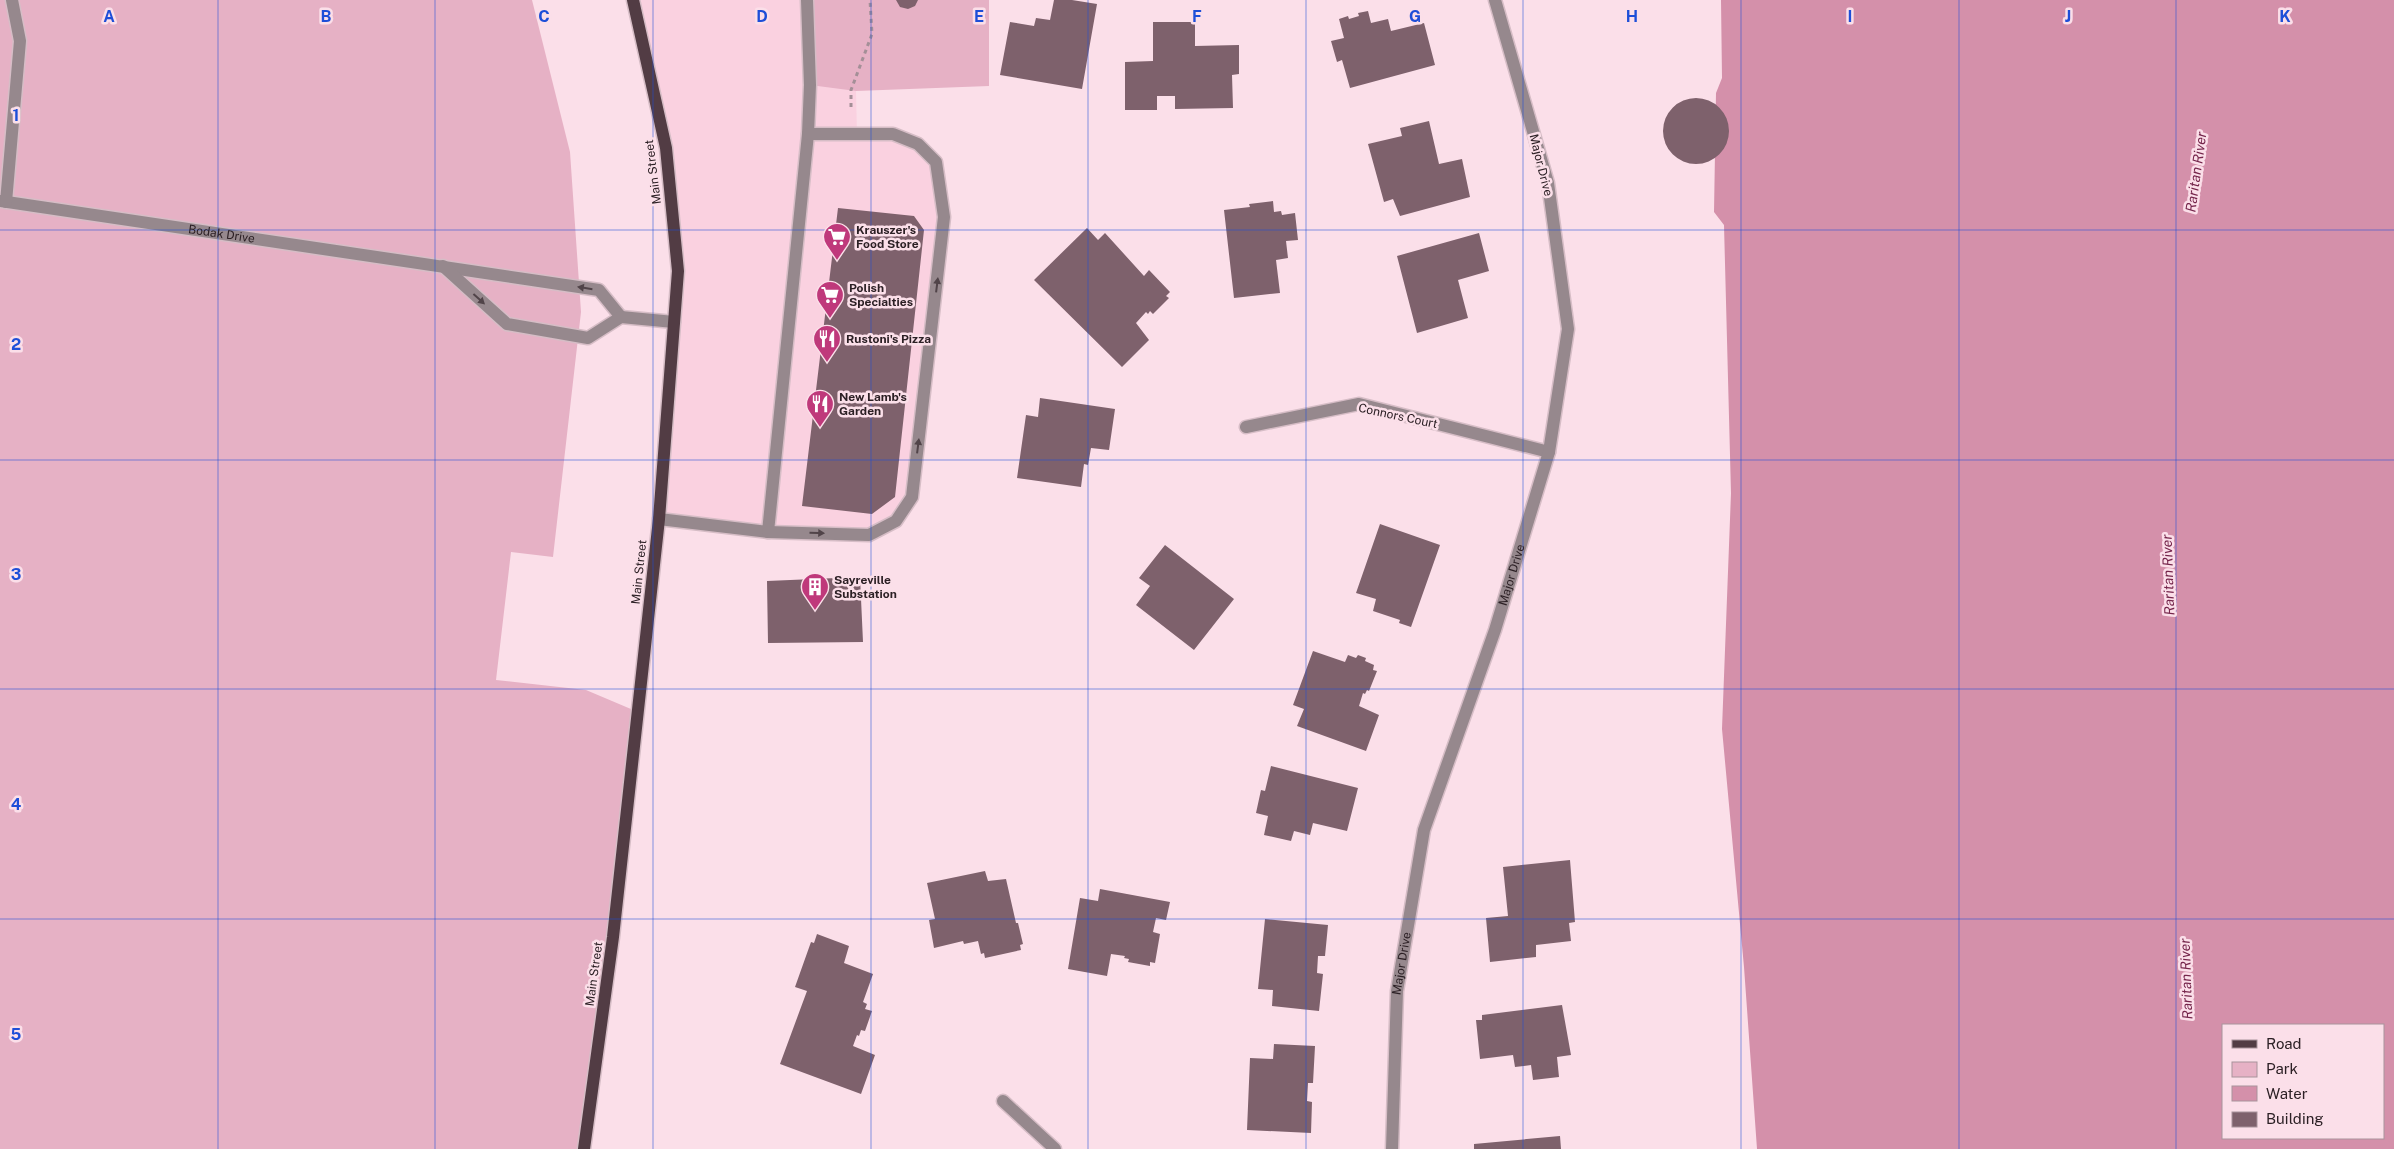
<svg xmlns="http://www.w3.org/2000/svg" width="2394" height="1149" font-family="'Public Sans',sans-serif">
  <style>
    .built { fill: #fad1e0 }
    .green { fill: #e6b1c5 }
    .water { fill: #d490aa; fill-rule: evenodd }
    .building { fill: #7e616c }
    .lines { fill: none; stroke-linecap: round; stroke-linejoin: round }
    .minor-casing { stroke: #d6bdc6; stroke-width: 15 }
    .major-casing { stroke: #d6bdc6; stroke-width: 15 }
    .path { stroke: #a48f97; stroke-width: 3; stroke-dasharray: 4 4; stroke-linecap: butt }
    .minor { stroke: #96888d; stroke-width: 12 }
    .major { stroke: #523c44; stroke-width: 12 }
    .oneway { fill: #514449 }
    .grid { fill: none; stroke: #1d4ed8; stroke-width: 1; stroke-opacity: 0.55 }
    .labels { text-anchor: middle; stroke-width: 5; stroke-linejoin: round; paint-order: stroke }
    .street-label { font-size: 12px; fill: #2c2025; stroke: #fbdfe9 }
    .poi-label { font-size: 12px; font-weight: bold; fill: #2c2025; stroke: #fbdfe9; text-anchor: start }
    .water-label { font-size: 14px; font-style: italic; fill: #75254b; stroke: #fbdfe9 }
    .grid-label { font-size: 16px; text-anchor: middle; font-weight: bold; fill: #1d4ed8; stroke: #fbdfe9; stroke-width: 5; stroke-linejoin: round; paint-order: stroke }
  </style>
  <rect width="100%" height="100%" fill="#fbdfe9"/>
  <!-- built -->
  <path class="built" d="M633,0h174l44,90 5,1 1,44 36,-1 43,28 8,56 -32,279 -16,24 -27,14 -210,-16 19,-248 -12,-123z"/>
  <!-- green -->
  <path class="green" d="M0,0h532l38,152 11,160 -28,245 -42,-5 -15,128 90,10 52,22 -54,437h-584z
    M807,0h182v86l-133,5 -46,-6z"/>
  <!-- water -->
  <path class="water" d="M1721,0h673v1149h-637l-13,-182 -22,-238 9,-236 -7,-268 -10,-13 2,-119 6,-15zM2223,1025h160v113h-160z"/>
  <!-- building -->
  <path class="building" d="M896,0h22l-3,6 -7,3 -8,-2z
    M1054,0h18l25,4 -15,85 -82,-14 10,-53 24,4 2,-8 14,2z
    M1368,11l3,12 17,-4 3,12 33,-8 11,42 -85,23 -8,-28 -5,2 -6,-21 13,-3 -5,-19 9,-3 1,3 10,-3 -1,-3z
    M1153,22h42v24l44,-1v29l-7,1 1,33 -58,1v-13h-18v14h-32v-48l28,-1z
    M1663 131a33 33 0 1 1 66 0a33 33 0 1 1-66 0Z
    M1429,121l10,43 23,-5 8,38 -70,19 -7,-17 -9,3 -16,-58 34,-8 -2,-8z
    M1273,201l1,11 7,-1 1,4 13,-2 3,27 -12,1 2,17 -12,2 4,33 -46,5 -10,-88 26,-3 -1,-3z
    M838,208l76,8 10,14 -29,267 -23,17 -70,-8z
    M1087,228l11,12 7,-7 39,43 5,-6 21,22 -4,4 3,2 -16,16 -3,-3 -2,3 -2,-2 -10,11 13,17 -27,27 -88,-87z
    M1479,233l10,38 -31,9 10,38 -51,15 -20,-77z
    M1040,398l75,11 -6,41 -18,-2 -3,17 -4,-1 -3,23 -64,-9 9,-63 12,2z
    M1380,524l60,21 -29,82 -12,-4 1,-3 -27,-9 3,-12 -20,-6z
    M1165,545l69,54 -40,51 -58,-45 14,-19 -11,-8z
    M860,577l3,65 -95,1 -1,-62z
    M1313,651l32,11 3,-7 8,3 2,-3 8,3 -1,3 9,4 -1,5 4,1 -8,20 -2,-1 -2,4 -2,-1 -4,13 20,9 -13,36 -69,-25 7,-17 -11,-4z
    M1271,766l87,22 -11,43 -34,-8 -3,12 -16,-4 -3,10 -27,-6 4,-19 -12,-3 5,-23 4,1z
    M1570,860l5,62 -6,1 2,18 -35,4v12l-46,5 -4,-44 22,-2 -5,-49z
    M985,871l3,10 18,-2 10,44h2l5,21 -3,1 1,5 -36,8 -1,-5 -3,1 -3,-13 -14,3 -1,-3 -29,7 -5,-28 6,-1 -8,-36z
    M1100,889l70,13 -4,18 -10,-2 -3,14 7,2 -5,29 -5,-1v4l-22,-4 1,-3 -5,-1 1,-2 -14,-2 -4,22 -39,-7 12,-71 18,3z
    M1265,919l63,6 -3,31h-7l-1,17 6,1 -4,37 -47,-5 1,-16 -15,-1z
    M817,934l32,12 -5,17 29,11 -10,28 4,2 -2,5 7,2 -7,20 -4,-1 -2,6 -2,-1 -4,11 22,9 -14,39 -81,-30 27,-73 -12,-4 16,-45 3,1z
    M1562,1005l9,50 -14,2 2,20 -26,3 -2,-15 -16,2 -2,-12 -33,4 -4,-39h6v-5z
    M1274,1044l41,2 -2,37h-5l-1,18 5,1 -1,31 -64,-3 3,-72 23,1z
    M1560,1136l1,13h-87v-5z"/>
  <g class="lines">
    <defs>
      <g id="minor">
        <path id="s1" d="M0,201l599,89 22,27"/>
        <path d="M6,202l14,-161 -8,-41"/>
        <path d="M443,266l64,58 81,14 33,-21 53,5"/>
        <path d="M1246,427l113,-23 190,48"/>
        <path d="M659,519l109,13 40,-398 2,-49 -3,-85"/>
        <path d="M768,532l101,3 27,-14 16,-24 32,-280 -8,-55 -18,-18 -25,-10h-85"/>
        <path d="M1003,1101l52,48"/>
        <path id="s2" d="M1392,1149l5,-158 27,-161 71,-200 54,-178 19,-123 -20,-146 -53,-183"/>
      </g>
      <path id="major" d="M584,1149l29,-212 46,-418 19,-248 -12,-123 -33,-148"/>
    </defs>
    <!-- minor casing -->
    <use href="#minor" class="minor-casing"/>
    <!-- major casing -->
    <use href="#major" class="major-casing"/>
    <!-- path -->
    <path class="path" d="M851,107v-17l21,-56 -2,-34"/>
    <!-- minor -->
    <use href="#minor" class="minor"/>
    <!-- major -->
    <use href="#major" class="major"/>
  </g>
  <!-- one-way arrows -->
  <defs><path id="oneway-solid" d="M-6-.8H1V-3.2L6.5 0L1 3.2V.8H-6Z" transform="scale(1.25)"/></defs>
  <g class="oneway">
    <use href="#oneway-solid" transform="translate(937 285) rotate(-83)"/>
    <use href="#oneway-solid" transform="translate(585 288) rotate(-171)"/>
    <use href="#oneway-solid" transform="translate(479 299) rotate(42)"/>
    <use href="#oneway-solid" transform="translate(918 446) rotate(-83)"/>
    <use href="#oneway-solid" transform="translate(817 533) rotate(2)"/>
  </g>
  <!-- grid -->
  <path class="grid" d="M218,0v1149M435,0v1149M653,0v1149M871,0v1149M1088,0v1149M1306,0v1149M1523,0v1149M1741,0v1149M1959,0v1149M2176,0v1149M0,230h2394M0,460h2394M0,689h2394M0,919h2394"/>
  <!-- icons -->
  <defs>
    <symbol id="supermarket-pin" viewBox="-11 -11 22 30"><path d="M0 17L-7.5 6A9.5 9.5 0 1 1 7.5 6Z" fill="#bf397b" stroke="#fbdfe9"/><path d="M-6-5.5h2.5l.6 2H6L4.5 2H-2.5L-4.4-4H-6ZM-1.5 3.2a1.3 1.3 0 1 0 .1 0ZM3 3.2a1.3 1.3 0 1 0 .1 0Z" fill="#fff"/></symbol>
    <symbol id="restaurant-pin" viewBox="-11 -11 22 30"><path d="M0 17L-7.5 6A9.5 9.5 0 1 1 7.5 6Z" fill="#bf397b" stroke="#fbdfe9"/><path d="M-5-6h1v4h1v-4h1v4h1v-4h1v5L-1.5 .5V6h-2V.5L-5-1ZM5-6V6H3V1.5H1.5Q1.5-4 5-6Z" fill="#fff"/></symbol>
    <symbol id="building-pin" viewBox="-11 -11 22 30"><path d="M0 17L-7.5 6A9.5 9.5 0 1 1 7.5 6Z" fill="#bf397b" stroke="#fbdfe9"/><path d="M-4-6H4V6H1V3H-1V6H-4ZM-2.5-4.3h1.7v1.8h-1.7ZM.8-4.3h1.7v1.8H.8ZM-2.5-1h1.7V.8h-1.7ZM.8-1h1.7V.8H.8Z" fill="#fff"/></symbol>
  </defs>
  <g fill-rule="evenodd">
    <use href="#supermarket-pin" x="821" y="221" width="32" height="43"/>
    <use href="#supermarket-pin" x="814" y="279" width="32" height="43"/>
    <use href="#restaurant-pin" x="811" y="323" width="32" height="43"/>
    <use href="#restaurant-pin" x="804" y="388" width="32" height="43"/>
    <use href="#building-pin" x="799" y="571" width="32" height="43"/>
  </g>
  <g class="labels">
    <!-- street labels -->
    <g class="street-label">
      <text transform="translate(1541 165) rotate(76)" y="4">Major Drive</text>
      <text transform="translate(653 172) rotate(-97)" y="4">Main Street</text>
      <text dy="4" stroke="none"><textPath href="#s1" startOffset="224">Bodak Drive</textPath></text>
      <text transform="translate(1398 416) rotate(12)" y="4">Connors Court</text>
      <text transform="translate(639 572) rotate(-84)" y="4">Main Street</text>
      <text dy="4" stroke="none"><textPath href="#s2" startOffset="591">Major Drive</textPath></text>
      <text dy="4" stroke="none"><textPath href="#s2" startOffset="186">Major Drive</textPath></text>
      <text transform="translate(594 974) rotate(-82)" y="4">Main Street</text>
    </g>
    <!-- poi labels -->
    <g class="poi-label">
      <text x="856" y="234">Krauszer's<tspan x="856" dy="14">Food Store</tspan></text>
      <text x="849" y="292">Polish<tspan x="849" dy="14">Specialties</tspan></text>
      <text x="846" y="343">Rustoni's Pizza</text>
      <text x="839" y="401">New Lamb's<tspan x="839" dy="14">Garden</tspan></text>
      <text x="834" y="584">Sayreville<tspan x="834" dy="14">Substation</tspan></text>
    </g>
    <!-- water labels -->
    <g class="water-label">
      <text transform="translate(2196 172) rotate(-82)" y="5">Raritan River</text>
      <text transform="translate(2168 575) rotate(-92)" y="5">Raritan River</text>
      <text transform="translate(2186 979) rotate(-92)" y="5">Raritan River</text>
    </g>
  </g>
  <g class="grid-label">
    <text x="109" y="22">A</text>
    <text x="326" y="22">B</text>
    <text x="544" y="22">C</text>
    <text x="762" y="22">D</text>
    <text x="979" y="22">E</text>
    <text x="1197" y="22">F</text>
    <text x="1415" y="22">G</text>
    <text x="1632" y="22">H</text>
    <text x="1850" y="22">I</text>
    <text x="2068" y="22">J</text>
    <text x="2285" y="22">K</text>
    <text x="16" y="121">1</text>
    <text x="16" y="350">2</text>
    <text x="16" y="580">3</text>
    <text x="16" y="810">4</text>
    <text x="16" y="1040">5</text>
  </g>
  <!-- legend -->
  <rect x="2222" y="1024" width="162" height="115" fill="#fbdfe9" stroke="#a8939b"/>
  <rect x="2232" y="1040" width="25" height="8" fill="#523c44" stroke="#a8939b"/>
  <text x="2266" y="1049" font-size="15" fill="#2c2025">Road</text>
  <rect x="2232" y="1062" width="25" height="15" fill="#e6b1c5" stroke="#a8939b"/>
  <text x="2266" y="1074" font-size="15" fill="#2c2025">Park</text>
  <rect x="2232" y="1086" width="25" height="15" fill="#d490aa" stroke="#a8939b"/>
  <text x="2266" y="1099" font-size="15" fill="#2c2025">Water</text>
  <rect x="2232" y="1112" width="25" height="15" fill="#7e616c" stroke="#a8939b"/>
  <text x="2266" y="1124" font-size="15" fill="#2c2025">Building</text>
</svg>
